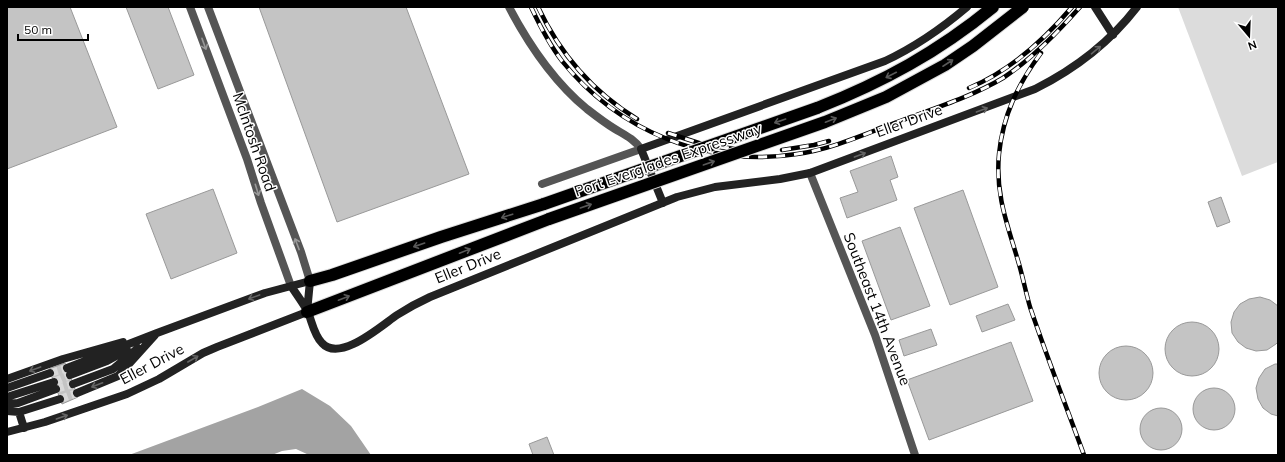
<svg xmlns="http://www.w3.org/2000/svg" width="1285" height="462" font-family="Mulish,sans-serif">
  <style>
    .green { fill: #dcdcdc }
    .water { fill: #a3a3a3 }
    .building { fill: #c4c4c4; stroke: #999 }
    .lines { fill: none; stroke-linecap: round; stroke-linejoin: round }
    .secondary-tunnel { stroke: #d9d9d9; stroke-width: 8; stroke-dasharray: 8 4; stroke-linecap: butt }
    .highway-casing { stroke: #dbdbdb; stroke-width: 14 }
    .street { stroke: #555; stroke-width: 8 }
    .secondary { stroke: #222; stroke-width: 8 }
    .highway { stroke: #000; stroke-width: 12 }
    .rail-casing { stroke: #000; stroke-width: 4.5 }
    .rail { stroke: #fff; stroke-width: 3; stroke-dasharray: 9; stroke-linecap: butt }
    .highway-bridge-casing { stroke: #dbdbdb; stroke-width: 14; stroke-linecap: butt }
    .highway-bridge { stroke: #000; stroke-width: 12 }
    .oneway { stroke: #999 }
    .oneway2 { stroke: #646464 }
    .oneway3 { stroke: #595959 }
    .labels { text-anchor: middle; stroke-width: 3; stroke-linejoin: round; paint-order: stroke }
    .street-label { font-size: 15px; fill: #000; stroke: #fff }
  </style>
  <rect width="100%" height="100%" fill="#fff"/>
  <!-- green -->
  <path class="green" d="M1178,7h100v155l-36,14z"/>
  <!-- water -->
  <path class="water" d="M302,389l28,17 21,20 20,29h-62l-13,-6 -14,2 -10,4h-143l129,-48z"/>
  <!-- building -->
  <path class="building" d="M7,7h63l47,120 -110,42z
    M126,7h42l26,68 -36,14z
    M259,7h147l63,167 -132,48z
    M891,156l7,21 -8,3 7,20 -50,18 -7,-20 18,-6 -8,-21z
    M213,189l24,64 -66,26 -25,-65z
    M963,190l35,97 -48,18 -36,-97z
    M1221,197l9,25 -13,5 -9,-25z
    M900,227l30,79 -39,14 -29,-79z
    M1260,297l10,3 8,6v36l-2,2 -9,6 -11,1 -10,-3 -8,-6 -6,-9 -1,-11 3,-10 6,-8 9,-5z
    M1008,304l7,16 -33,12 -6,-16z
    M1165 349a27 27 0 1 1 54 0a27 27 0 1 1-54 0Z
    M931,329l6,16 -33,11 -5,-16z
    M1011,342l22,59 -104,39 -22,-60z
    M1099 373a27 27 0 1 1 54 0a27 27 0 1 1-54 0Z
    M65,363l13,34 -16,7 -13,-35z
    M1275,364h3v52l-7,-2 -8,-6 -5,-9 -2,-11 3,-10 6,-9z
    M1193 409a21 21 0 1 1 42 0a21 21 0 1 1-42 0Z
    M1140 429a21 21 0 1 1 42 0a21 21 0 1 1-42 0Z
    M547,437l7,18h-21l-4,-11z"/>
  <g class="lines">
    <!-- secondary-tunnel -->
    <path class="secondary-tunnel" d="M50,373l17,-5
      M54,382l16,-7
      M56,389l17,-5
      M60,399l17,-6"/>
    <defs>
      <path id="highway" d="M817,108c66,-26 121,-56 176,-101
        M310,281l22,-6 109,-38 103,-33
        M307,312l242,-93"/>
    </defs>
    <!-- highway casing -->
    <use href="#highway" class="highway-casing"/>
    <!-- street -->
    <path class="street" d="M190,7l57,152 14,44 30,83
      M208,7l93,245 9,29
      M509,7c20,38 44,74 78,102 9,7 18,14 28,20 10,6 19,10 26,20l-99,35
      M810,173l65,162 40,120"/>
    <!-- secondary -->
    <path class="secondary" d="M1095,7l18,28
      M663,203l-22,-54 244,-88c30,-14 56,-32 82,-54
      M291,286c6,9 12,17 17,26 4,10 6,23 14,31 18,20 60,-18 75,-28 11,-7 22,-13 33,-18l247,-100 38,-10 65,-8 30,-6 225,-84c40,-20 75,-47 102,-82
      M67,368l90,-35 108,-40 45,-12 -3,31
      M70,375l37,-14 20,-11
      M7,379l56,-20 60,-17
      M73,384l40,-15 25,-21
      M7,388l43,-15
      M77,393l41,-17 37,-41
      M7,397l47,-15
      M7,404l11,-1 38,-14
      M7,411l12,1 41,-13
      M19,412l5,16
      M7,432l38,-10 82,-28 32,-15 44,-26 14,-6 90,-35"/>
    <!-- highway -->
    <use href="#highway" class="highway"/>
    <defs>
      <path id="rail" d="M531,7c9,19 18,37 31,54 56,70 146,107 235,93 36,-5 70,-21 103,-33 35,-13 71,-24 103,-43 29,-19 54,-45 77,-71
        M538,7c22,47 55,85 99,112
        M1041,53c-23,31 -38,62 -42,101 -4,41 9,72 20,110 4,14 7,29 11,43 17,50 36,99 54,148
        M969,88c41,-17 75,-48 103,-81
        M668,133l40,13 46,5
        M782,150l32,-5 15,-4"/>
    </defs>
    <!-- rail casing -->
    <use href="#rail" class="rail-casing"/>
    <!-- rail -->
    <use href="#rail" class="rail"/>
    <defs>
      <path id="highway-bridge" d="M544,204l273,-96
        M549,219l276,-97 61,-25 59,-32 28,-19 50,-39"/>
    </defs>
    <!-- highway-bridge casing -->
    <use href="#highway-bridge" class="highway-bridge-casing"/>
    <!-- highway-bridge -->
    <use href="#highway-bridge" class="highway-bridge"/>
  </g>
  <!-- one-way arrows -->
  <defs><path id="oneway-shaft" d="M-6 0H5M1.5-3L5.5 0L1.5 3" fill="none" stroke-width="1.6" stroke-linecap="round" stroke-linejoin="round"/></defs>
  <g class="oneway">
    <use href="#oneway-shaft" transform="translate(204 44) rotate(70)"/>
    <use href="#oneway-shaft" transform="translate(257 190) rotate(73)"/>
    <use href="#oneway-shaft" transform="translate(297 244) rotate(-111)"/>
  </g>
  <g class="oneway2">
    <use href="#oneway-shaft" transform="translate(1096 50) rotate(-40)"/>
    <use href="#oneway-shaft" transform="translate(982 110) rotate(-20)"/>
    <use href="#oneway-shaft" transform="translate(860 155) rotate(-20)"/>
    <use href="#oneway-shaft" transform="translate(254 297) rotate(160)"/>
    <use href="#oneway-shaft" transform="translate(193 359) rotate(-30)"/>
    <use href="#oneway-shaft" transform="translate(35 369) rotate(160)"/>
    <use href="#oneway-shaft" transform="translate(97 385) rotate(159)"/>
    <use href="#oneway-shaft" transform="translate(62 417) rotate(-19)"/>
  </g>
  <g class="oneway3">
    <use href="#oneway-shaft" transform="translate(948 63) rotate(-33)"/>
    <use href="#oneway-shaft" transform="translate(891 75) rotate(153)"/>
    <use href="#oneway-shaft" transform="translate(831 120) rotate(-21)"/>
    <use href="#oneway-shaft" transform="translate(780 121) rotate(161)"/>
    <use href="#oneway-shaft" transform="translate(709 163) rotate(-19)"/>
    <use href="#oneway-shaft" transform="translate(586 206) rotate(-19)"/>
    <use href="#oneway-shaft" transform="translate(507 216) rotate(162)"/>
    <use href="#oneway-shaft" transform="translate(419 245) rotate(161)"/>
    <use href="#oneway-shaft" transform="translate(465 251) rotate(-22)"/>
    <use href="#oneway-shaft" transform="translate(344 298) rotate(-21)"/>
  </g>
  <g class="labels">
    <!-- street labels -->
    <g class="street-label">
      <text transform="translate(909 121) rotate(-20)" y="5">Eller Drive</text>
      <text transform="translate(254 142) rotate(71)" y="5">McIntosh Road</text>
      <text transform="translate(668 160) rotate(-19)" y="5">Port Everglades Expressway</text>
      <text transform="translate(468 266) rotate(-22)" y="5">Eller Drive</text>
      <text transform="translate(877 309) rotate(69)" y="5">Southeast 14th Avenue</text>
      <text transform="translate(152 364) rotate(-28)" y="5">Eller Drive</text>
    </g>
  </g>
  <!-- border -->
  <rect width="1285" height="462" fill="none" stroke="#000000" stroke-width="16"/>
  <!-- north arrow -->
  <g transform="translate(1249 36) rotate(161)" stroke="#ffffff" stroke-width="3" paint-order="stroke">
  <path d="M0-3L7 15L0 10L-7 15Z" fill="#000000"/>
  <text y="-6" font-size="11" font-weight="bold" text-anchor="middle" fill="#000000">N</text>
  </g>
  <!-- scale -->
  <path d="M18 34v6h70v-6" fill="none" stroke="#000000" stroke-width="2"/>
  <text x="24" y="34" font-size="12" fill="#000000" stroke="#ffffff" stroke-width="3" paint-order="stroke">50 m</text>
</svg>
